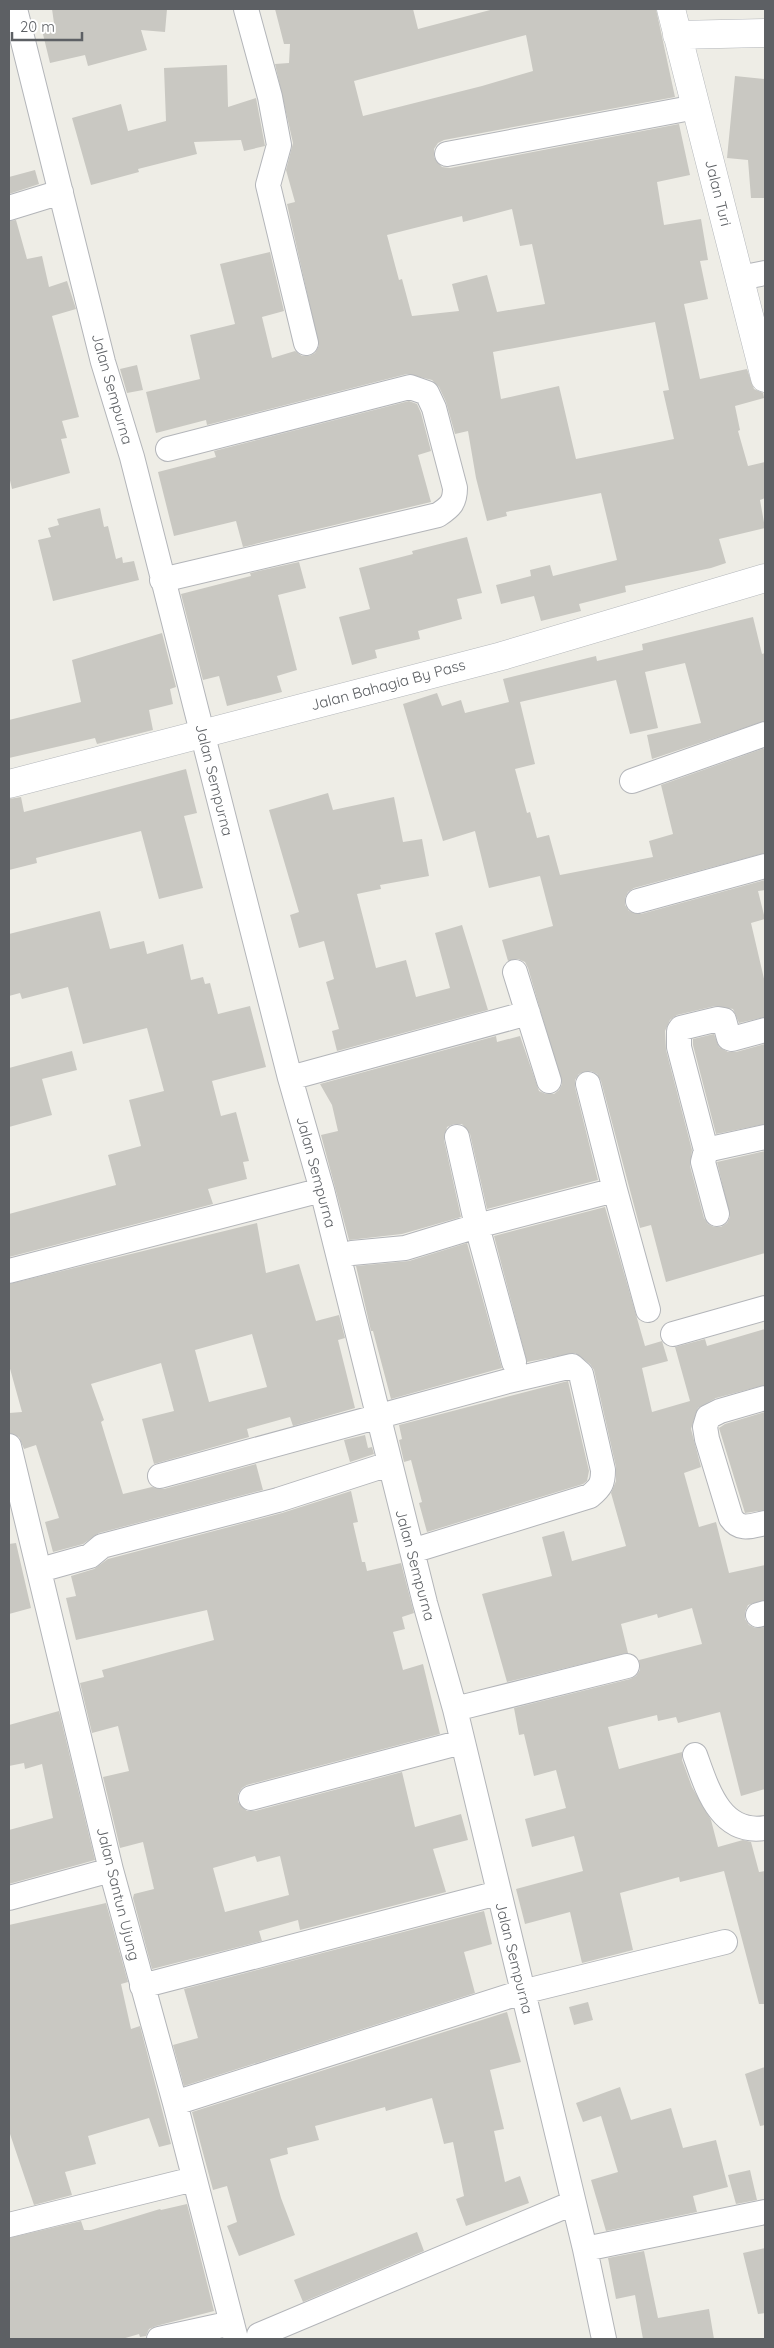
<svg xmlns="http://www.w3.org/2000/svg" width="774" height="2348" font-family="Quicksand,sans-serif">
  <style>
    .building { fill: #c9c8c2; fill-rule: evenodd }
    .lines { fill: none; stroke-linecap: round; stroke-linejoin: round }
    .street-casing { stroke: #b3b5b9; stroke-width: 26 }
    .secondary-casing { stroke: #b4b7bb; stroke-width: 29 }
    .street { stroke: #fff; stroke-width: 24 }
    .secondary { stroke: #fff; stroke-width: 28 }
    .labels { text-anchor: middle; stroke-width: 4; stroke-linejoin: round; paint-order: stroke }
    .street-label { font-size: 15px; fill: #5d6064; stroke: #fff }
  </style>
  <rect width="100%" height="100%" fill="#eeede6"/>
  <!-- building -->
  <path class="building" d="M52,9h115l-2,23 -24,-2 6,20 -59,16 -3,-11 -35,8 -9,-37 13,-3z
    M275,9h138l5,20 76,-20h162l19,88 -231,43 -6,3 -4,6v8l8,10 8,1 229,-44 11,51 -33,7 7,43 37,-6 7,41 -8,1 8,38 -24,5 16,75 47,-10 7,20 9,4 1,5 -29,8 5,24 -2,1 10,35 17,-4v36l-5,2 5,28 -46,11 7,24 -15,5 -86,18 1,6 -47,12 2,7 -40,10 -7,-25 -33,8 -5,-19 35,-9 -1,-6 20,-5 3,11 64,-16 -16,-67 -95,19 1,4 -20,5 -11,-43 -8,-47 -13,3 -9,-32 -7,-15 -7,-7 -25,-6 -200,51 -1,-5 -50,13 -10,-41 54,-13 -10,-44 45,-11 -15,-60 50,-12 14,59 -22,6 10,41 23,-7 7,5h7l6,-3 4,-7 -32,-142 8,-2 -9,-32 7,-27 -18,-79 14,-1 1,-19h-6zM526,35l7,36 -51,15 -119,30 -9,-35zM512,209l8,37 12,-2 13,60 -48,8 -10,-37 -35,9 7,27 -47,5 -10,-37 -3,1 -12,-45 75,-19 1,6zM655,322l14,68 -6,1 11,48 -98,20 -17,-73 -58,13 -8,-47z
    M227,65l1,42 28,-9 9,48 -21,5 -3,-11 -47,2 3,12 -59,15 1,3 -48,13 -19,-67 49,-14 7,27 38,-10 -2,-53z
    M735,76l30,3v119h-14l-3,-38 -21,-2z
    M35,170l4,14 -30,10v-17z
    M16,220l11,39 15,-3 7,31 18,-6 9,28 -24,7 27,101 -17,4 5,17 -6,1 9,34 -58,16 -3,-13v-255z
    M137,365l6,25 -16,3 -7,-24z
    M409,401l8,3 4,9 10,38 -13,4 13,47 -188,45 -7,-26 -62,15 -16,-64 58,-15 -2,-6z
    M100,508l4,19 4,-1 8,33 6,-2 1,6 11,-2 5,19 -86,21 -15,-61 13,-3 -3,-9 11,-3 -2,-6z
    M467,537l15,56 -25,6 5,20 -44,12 2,8 -45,11 2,8 -25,7 -13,-48 31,-8 -11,-41 54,-14 -1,-3z
    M299,562l7,26 -28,7 19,75 -20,6 5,16 -55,14 -8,-30 -16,4 -22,-86 70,-18 -1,-3z
    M753,617l9,37 3,-1v68l-113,38 -5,-24 54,-12 -16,-60 -40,9 13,56 -28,6 -14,-54 -96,22 15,62 -20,5 12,44 3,-1 7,26 12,-3 11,40 93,-18 -4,-16 24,-7 -12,-49 104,-37v105l-131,35 -6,4 -3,6v7l4,6 12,3 124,-34v10l-7,1 7,28 -14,4 14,60v34l-26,6 -6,-14 -18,-3 -38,9 -7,5 -5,11 1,19 26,100 -2,16 14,52 4,6 6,3h7l6,-4 3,-6 -13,-55 48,-11v102l-99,29 -15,-57 -11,3 -39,-147 -4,-7 -6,-3 -12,3 -4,6v7l23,93 -111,29 -17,-75 -8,-10h-8l-7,3 -3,13 17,77 -59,17 -53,6 -28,-105 17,-4 -6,-26 -12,-21 176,-48 1,6 23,-6 19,55 7,3h8l5,-4 3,-6 -34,-116 -3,-6 -7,-3 -10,2 -6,-21 51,-14 -13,-50 -51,12 -14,-57 -32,10 -40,-137 34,-11 5,13 19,-6 4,13 44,-11 -6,-23 93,-23 1,5 46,-11 -1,-6z
    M162,633l14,54 -6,2 3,15 -24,6 4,20 -56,14 -2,-6 -86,20v-38l72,-18 -9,-42z
    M186,769l11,44 -13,3 19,72 -44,11 -18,-68 -105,27 1,5 -28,7v-71l12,-2 3,15z
    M328,793l5,17 61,-13 9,45 19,-3 7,37 -49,9 1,4 -24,5 19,74 30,-8 10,37 34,-9 -15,-55 27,-8 26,85 -151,41 -5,-20 7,-2 -13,-47 8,-3 -10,-38 -25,7 -9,-33 9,-3 -30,-102z
    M100,911l10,38 34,-8 3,13 36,-10 8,36 12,-3 2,7 5,-1 8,31 32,-8 16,61 -54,14 9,35 15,-4 13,49 -6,1 4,17 -39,10 5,15 -204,53v-43l107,-29 -8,-30 33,-9 -12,-46 35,-9 -17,-63 -64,16 -15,-57 -46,12 -2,-6 -11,3v-62z
    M714,1034l5,13 9,5h8l29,-8v80l-49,10 -23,-89v-6z
    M72,1051l5,19 -35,9 10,36 -43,12v-59z
    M605,1207l40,139 17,-5 6,20 -26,7 10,44 38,-11 -15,-54 30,-8 2,7 58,-17v56l-49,13 -18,10 -7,21 10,38 -17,6 15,54 17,-5 13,51 36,-8v35l-17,5 -3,7v7l4,6 6,3 10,-1v162l-24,7 -21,-84 -42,11 -2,-6 -18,4 -1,-6 -49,12 11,42 63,-17v8l10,27 19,33 7,27 25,-7 8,2 8,30 6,-1v133h-6l-35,-133 -44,11 -1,-5 -59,16 13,57 -51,13 -12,-51 -45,12 -9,-35 67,-18 -9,-35 -42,11 -7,-28 41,-11 -10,-38 -22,6 -10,-42 -5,1 -5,-27 116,-29 6,-3 4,-6 -1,-10 63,-16 -10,-36 -34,10 -1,-4 -36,10 7,29 -121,29 -25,-88 70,-18 -10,-39 22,-6 8,30 54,-15 -15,-53 5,-12v-14l-22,-97 -4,-6 -15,-11 -48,9 -33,-126z
    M257,1223l9,50 33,-9 17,57 23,-6 6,23 -7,2 17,68 -62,18 -3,-9 -43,12 2,8 -95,27 -12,-45 32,-8 -13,-48 -70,21 13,36 -3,2 22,72 29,-7 12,2 92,-25 7,26 -164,43 -16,11 -30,8 -8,-30 14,-4 -23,-73 -12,4 -5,-12 -10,-4v-20l13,-1 -13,-47v-81zM252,1334l15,53 -58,15 -14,-52z
    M467,1243l35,125 -111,31 -18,-68h-2l-15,-65 53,-5z
    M568,1381l21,90 -2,10 -4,3 -156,48 -8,-29 3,-1 -11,-42 -7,2 -5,-22 3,-1 -3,-14z
    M765,1412v98l-20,3 -26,-85 6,-4z
    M365,1435l3,13 4,-1 2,7 -24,8 -6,-22z
    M351,1491l7,31 -5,1 9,39h3l2,9 34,-8 13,50 -12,4 3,12 -12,3 10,38 20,-6 17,70 -193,51 -5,3 -4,6v8l9,9h8l147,-39 13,55 46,-13 7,26 -35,9 13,43 -146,38 -2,-10 -39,11 3,10 -110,28 -19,-71 1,-4 20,-5 -11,-47 -23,6 -17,-71 26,-6 -11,-45 -26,7 -12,-50 24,-6 -2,-7 112,-30 -7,-30 -131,30 -10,-42 10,-2 -5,-20 23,-7 14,-10 174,-46zM255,1856l2,6 23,-6 9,39 -64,17 -12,-44z
    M16,1543l15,65 -22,6v-70z
    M59,1711l36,149 -86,24v-54l44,-12 -11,-54 -17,5 -1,-6 -15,3v-41z
    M106,1903l22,79 -7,2 10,45 9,-3 31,118 -12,3 -10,-29 -61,18 8,28 -31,8 7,23 -38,10 -25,-74v-206z
    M484,1911l8,33 -28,8 11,41 -291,93 -11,-41 25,-7 -14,-49z
    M588,2002l5,18 -19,5 -5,-18z
    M507,2012l14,50 -31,8 14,59 -10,2 11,51 15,-6 9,27 -63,23 -10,-27 8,-3 -11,-54 -9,2 -12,-46 -46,13 -1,-4 -70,19 4,14 -32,8 1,6 -18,5 11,39 14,37 -56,21 -12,-30 10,-4 -10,-36 -14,4 -21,-78z
    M765,2067v58l-5,1 -15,-52z
    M620,2087l11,33 40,-12 12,40 33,-8 12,47 -35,9 4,16 -91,19 -15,-51 27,-8 -17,-56 -18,6 -7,-19z
    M750,2170l7,30 -21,4 -8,-29z
    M187,2204l27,107 -58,15 -7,3 -3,7 -6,1 -1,-3 -17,5h-113v-101l72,-17 3,9h7l69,-21 1,1z
    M417,2232l7,19 -121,51 -9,-22z
    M765,2248v65l-7,1 -15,-61z
    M644,2251l14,67 51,-9 5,30h-71l-8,-44 -19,4 -8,-41z"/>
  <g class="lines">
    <defs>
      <path id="street" d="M15,9l88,353 29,95 158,621 32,112 103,413 30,106 130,540 19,90
        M246,9l24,88 9,48 -11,40 38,158
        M447,154l249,-47
        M9,208l52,-16
        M740,278l25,-5
        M162,580l276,-65c12,-8 17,-12 17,-27l-21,-80 -7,-15 -17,-6 -242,62
        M632,781l133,-47
        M638,901l127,-35
        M515,972l34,109
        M290,1078l238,-65
        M588,1084l27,106
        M457,1137l20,89 37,136
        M706,1150l-27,-103v-16l2,-3 37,-9 6,1 5,18 3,1 33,-9
        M717,1214l-14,-52 3,-12 59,-13
        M339,1257l13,-4 53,-5 72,-22 138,-36 33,120
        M9,1271l313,-81
        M673,1334l92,-26
        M765,1398l-45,13 -12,6 -3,10 2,12 24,79c9,13 20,8 34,5
        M9,1446l102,424 64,233 61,236
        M160,1476l348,-95 64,-15 9,8 22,96c0,13 -2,17 -13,26l-178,55
        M40,1570l50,-14 12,-10 176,-46 111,-36
        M758,1615l7,-2
        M455,1709l172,-43
        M695,1755c12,33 25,80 70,73
        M251,1798l211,-56
        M9,1898l102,-28
        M142,1986l356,-93
        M175,2103l347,-111 203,-50
        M9,2225l185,-46
        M585,2249l180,-37
        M259,2335l314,-132
        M159,2339l73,-16"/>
      <path id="secondary" d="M671,9l94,369
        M677,35l88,-2
        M9,784l493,-128 263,-78"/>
    </defs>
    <!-- street casing -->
    <use href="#street" class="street-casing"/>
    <!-- secondary casing -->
    <use href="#secondary" class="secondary-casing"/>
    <!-- street -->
    <use href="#street" class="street"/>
    <!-- secondary -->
    <use href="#secondary" class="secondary"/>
  </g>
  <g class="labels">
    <!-- street labels -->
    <g class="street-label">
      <text transform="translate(718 193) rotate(76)" y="5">Jalan Turi</text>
      <text transform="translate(112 389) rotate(74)" y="5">Jalan Sempurna</text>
      <text transform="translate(388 685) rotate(-15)" y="5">Jalan Bahagia By Pass</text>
      <text transform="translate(214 780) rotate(76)" y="5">Jalan Sempurna</text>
      <text transform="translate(316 1172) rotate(75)" y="5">Jalan Sempurna</text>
      <text transform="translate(415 1565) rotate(75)" y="5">Jalan Sempurna</text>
      <text transform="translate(118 1894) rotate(76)" y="5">Jalan Santun Ujung</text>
      <text transform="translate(514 1958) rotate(76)" y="5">Jalan Sempurna</text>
    </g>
  </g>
  <!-- border -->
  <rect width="774" height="2348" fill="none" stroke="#5d6064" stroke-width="20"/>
  <!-- scale -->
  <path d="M12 32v8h70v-8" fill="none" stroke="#5d6064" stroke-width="2.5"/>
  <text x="20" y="32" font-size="15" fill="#5d6064" stroke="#ffffff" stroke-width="4" paint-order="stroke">20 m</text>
</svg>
